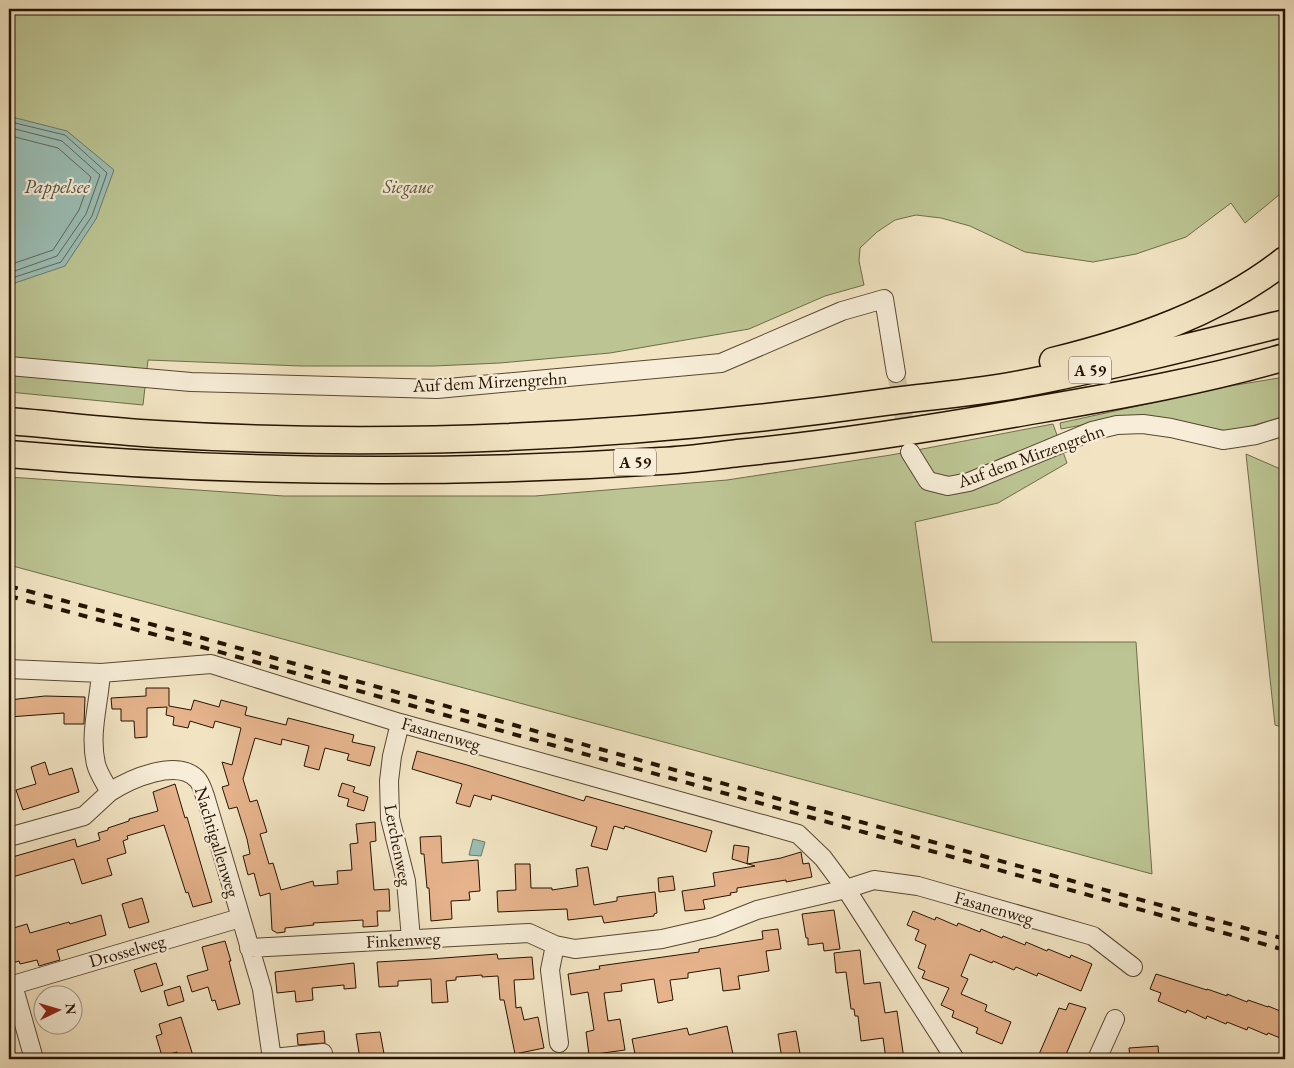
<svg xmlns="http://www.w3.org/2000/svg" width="1294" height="1068" font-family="'EB Garamond',serif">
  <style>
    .green { fill: #bcc493; stroke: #706c4a }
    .water { fill: #9bbeb5; stroke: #6c7a6d }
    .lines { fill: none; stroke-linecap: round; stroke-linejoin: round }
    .shore { stroke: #60685a; stroke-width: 1 }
    .building { fill: #e6b38c; stroke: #251300 }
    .minor-tunnel { stroke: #d3c5a6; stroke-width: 18; stroke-dasharray: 18 9; stroke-linecap: butt }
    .minor-casing { stroke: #584731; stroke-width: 20 }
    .highway-casing { stroke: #251300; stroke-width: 29 }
    .minor { stroke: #f7edd8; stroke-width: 18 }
    .highway { stroke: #f2e4c3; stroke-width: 26 }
    .rail { stroke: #251300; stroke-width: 4; stroke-dasharray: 9 9; stroke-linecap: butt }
    .labels { text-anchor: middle; stroke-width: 4.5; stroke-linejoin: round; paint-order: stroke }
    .shield { fill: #f7edd8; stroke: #645441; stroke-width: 1 }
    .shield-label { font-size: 16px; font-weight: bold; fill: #251300 }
    .park-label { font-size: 18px; font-style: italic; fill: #5a5133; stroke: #f7edd8 }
    .street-label { font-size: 18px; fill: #251300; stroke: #f7edd8 }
    .water-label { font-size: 19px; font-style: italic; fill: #4e4f3f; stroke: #f7edd8 }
  </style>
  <rect width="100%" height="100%" fill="#f2e4c3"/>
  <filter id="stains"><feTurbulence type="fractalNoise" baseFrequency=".004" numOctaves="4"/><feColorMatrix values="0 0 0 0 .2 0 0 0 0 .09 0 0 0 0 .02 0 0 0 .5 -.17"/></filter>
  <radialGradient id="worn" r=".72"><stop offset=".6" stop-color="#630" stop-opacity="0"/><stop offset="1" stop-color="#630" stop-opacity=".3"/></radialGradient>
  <!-- green -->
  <path class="green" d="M9,9h1276v181l-40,33 -14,-20 -45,34 -50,17 -43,8 -68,-10 -55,-26 -29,-8 -25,-3 -21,5 -18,12 -17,16 -1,13 5,24 -39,11 -76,33 -139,24 -110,10 -66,3h-133l-153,-6 -5,45 -134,-13z
    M1285,377v39l-47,14 -12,1 -107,-13 -58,11 -1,-6 164,-36z
    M1053,424l14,39 -69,40 -83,19 17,120h204l16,232 -1143,-309v-88l275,19h251l192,-16 164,-25z
    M1246,454l39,17v257l-10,-3z"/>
  <!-- water -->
  <path class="water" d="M12,117l55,14 47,39 -18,49 -31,47 -56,19v-164z
    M473,839l12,3 -4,14 -12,-1z"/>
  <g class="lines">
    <!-- shore -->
    <path class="shore" d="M9,124l6,-1 50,12 42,38 -15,43 -31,46 -52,17
      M9,130l6,-1 47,12 38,34 -14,39 -29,42 -48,17
      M9,138l6,-1 43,11 33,29 -12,33 -26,40 -44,15"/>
  </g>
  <!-- building -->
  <path class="building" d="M146,688h23v18l22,4 3,-10 25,7 2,-7 26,7 -2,8 41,10 2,-7 66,17 -2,7 23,5 -5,19 -23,-6 2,-6 -24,-6 -6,22 -15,-4 5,-20 -27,-7 -1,6 -26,-7 -12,41 7,23 7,-2 10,32 -7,2 9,30 4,-1 8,27 32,-9 1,5 24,-2 -1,-13 15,-1 -2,-26 8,-1 -2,-19 19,-2 1,19 -6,1 4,48 15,-1 1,22h-13l1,15 -15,1v-7l-50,3 1,2 -29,3v4l-8,1 -5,-3 -2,-37 -10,3 -6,-23 -6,2 -5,-19 7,-2 -3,-15 -10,-32 -8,2 -7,-22 7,-2 -7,-23 10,3 9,-37 -26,-7 -2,7 -23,-7 -2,7 -15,-3 1,-8 -8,-2 1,-8 -20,1v29l-12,1 -1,-17h-13v-12h-9l-1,-11 35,-2z
    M45,696l40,1 -1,27h-20v-11l-55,4v-17z
    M417,751l50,14 117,36 2,-5 126,35 -6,21 -81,-26 -1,3 -10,-3 -7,24 -16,-4 6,-19 -105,-32 -1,5 -17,-5 -4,12 -14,-4 6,-19 -50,-15z
    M45,762l4,13 23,-7 7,24 -56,18 -7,-20 20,-6 -5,-17z
    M342,783l13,4 -2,5 15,5 -4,14 -17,-5 2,-7 -11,-3z
    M175,784l10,34 2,-1 25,85 -19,5 -5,-15 -2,1 -22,-68 -37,11 1,3 -5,2 3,12 -19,6 5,16 -30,9 -8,-25 -65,19v-20l66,-19 2,8 23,-7 -2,-7 10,-3v-2l21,-7v-2l29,-8 -5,-19z
    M441,836l1,27 36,-3 2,31 -11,1 1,8 -19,1 1,18 -21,2 -2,-33h-2l-3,-34h-3l-1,-17z
    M734,845l15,2 -2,17 34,-6 20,-6 2,12 6,-1 3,14 -26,5v-2l-49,8v4l-7,1 1,2 -28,5 2,9 -20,2 -3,-20 33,-5 -2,-13 42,-7 -23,-7z
    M515,864h15l1,24h21v2l26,-4 -2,-17 12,-2 6,38 23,-4v-4l38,-5 2,21 -3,1v2l-50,7 -2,-7 -34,4 -1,-11 -69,3 -1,-21 19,-1z
    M673,876l2,14 -16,2 -1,-14z
    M142,898l7,24 -20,6 -7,-24z
    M834,910l6,39 -16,2 -1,-8 -15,2v-7h-2l-4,-24z
    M913,911l22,9 1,-3 21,9 1,-3 22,9 1,-3 21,9 1,-2 22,9 1,-3 21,9 1,-2 22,9 1,-3 21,9 -11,27 -43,-18 -1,3 -21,-9 -2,3 -21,-9 -1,2 -22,-9 -9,22 7,3 -7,15 26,11 -2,6 26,11 -9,22 -26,-11 2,-5 -26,-11 2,-6 -13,-6 8,-17 -27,-10 3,-7 -7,-3 8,-23 -11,-5 4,-10 -12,-5z
    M101,915l5,20 -49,15 3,10 -21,6 -2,-6 -17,4 -1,-3 -10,3v-21l5,-1 -4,-13 17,-5 3,9 39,-11 1,2z
    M778,929l3,20 -15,2 3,20 -31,5 2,13 -17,2 -3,-23 -32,5v5l-18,2 3,20 -15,3 -4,-24 -33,5 1,7 -18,2 4,28 12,-2 5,31 -36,5 -3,-23 8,-2 -6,-38 -17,3 -3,-21 32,-5 -1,-3 100,-14v-3l64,-10 -1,-8z
    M225,941l6,20h-2l11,43 -22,6 -3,-10 -3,1 -4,-14 -16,5 -5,-16 21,-6 -6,-23z
    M860,950l4,34 16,-2 5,31 12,-2 7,48h-18l-3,-21 -22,3 -3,-25h-3l-1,-7h-3l-5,-37 -10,1 -2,-20z
    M497,954l1,5 34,-2 2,22 -20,1 2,28 5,-1 3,13 14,-3 6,31 -29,6 -11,-54h-4l-2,-24 -16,1v-2l-26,2v3l-10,1 2,21 -16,1 -1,-24 -33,2v5l-19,1 -2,-25 53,-3z
    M156,963l7,22 -22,7 -7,-22z
    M354,963l2,25 -12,1v-4l-32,3 1,12 -17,2 -1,-11 -18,2 -2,-21z
    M1156,974l51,16v-1l20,7v-2l20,8 1,-2 20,7v-1l17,7v27l-17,-7 -1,2 -19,-8 -1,3 -20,-8 -1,2 -19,-8 -1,3 -19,-9 -1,3 -28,-12 3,-8 -11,-4z
    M180,986l4,15 -16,5 -4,-15z
    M1069,1003l17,5 -22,51h-27l22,-51 7,2z
    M181,1017l13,42h-15l-2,-7 -15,4 -6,-20 6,-2 -3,-10z
    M727,1026l7,33h-98l-4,-20 55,-11 2,7z
    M324,1031l1,12 -27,2 -1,-11z
    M796,1031l5,28h-19l-4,-25z
    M380,1032l5,27h-25l-4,-25z
    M1158,1046l1,13h-29l-1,-11z"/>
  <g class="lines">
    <!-- minor-tunnel -->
    <path class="minor-tunnel" d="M896,373l12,68"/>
    <defs>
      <path id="minor" d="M9,366l182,16 246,7 284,-26 121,-52 42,-12 12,74
        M910,452l18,29 20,5 21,-4 123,-51 25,-6 26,-1 28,4 52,12 33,-5 29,-9
        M9,669l92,4 110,-9 189,59 398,111 25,24 23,31 109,170
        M101,673c-2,30 -12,61 -5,91 2,9 9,19 14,28 20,-13 67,-34 87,-13 4,4 6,12 8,17l57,193 10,70
        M400,723l-8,33 -3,25 1,37 16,63 5,58
        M9,837l75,-21 26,-24
        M555,945l-5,25 9,73
        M249,948l280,-15 26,12 20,4 87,-10 52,-12 43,-17 89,-21 28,-9 44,6 175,50 40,31
        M272,1058l51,-5
        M34,1059l-21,-74 227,-67
        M1097,1059l18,-40"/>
      <path id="highway" d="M1053,361c82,-20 166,-49 232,-101
        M9,421c49,4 98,10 148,13 243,15 488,2 729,-32 45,-6 90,-9 135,-18 89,-17 176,-39 264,-61
        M9,454c217,19 435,21 652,7 26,-1 52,-5 77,-8 92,-9 184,-23 275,-39 91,-16 183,-31 272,-57"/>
    </defs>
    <!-- minor casing -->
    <use href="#minor" class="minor-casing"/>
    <!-- highway casing -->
    <use href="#highway" class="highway-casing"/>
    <!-- minor -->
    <use href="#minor" class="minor"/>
    <!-- highway -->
    <use href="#highway" class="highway"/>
    <!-- rail -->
    <path class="rail" d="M9,586l197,53 895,250 184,50
      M9,596l193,51 1083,303"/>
  </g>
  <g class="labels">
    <!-- shield labels -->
    <g class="shield">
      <rect x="1069" y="356.5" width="42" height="27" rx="4"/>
      <rect x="614" y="448.5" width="42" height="27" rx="4"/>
    </g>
    <g class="shield-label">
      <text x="1090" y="376">A 59</text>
      <text x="635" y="468">A 59</text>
    </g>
    <!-- park labels -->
    <g class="park-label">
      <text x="408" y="193">Siegaue</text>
    </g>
    <!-- street labels -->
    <g class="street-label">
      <text transform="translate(490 382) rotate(-3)" y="6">Auf dem Mirzengrehn</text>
      <text transform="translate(1031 456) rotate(-20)" y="6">Auf dem Mirzengrehn</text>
      <text transform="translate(441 734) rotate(16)" y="6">Fasanenweg</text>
      <text transform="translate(217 842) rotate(73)" y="6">Nachtigallenweg</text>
      <text transform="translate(398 845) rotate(79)" y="6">Lerchenweg</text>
      <text transform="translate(994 908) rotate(16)" y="6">Fasanenweg</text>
      <text transform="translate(403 940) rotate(-3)" y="6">Finkenweg</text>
      <text transform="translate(127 951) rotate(-16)" y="6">Drosselweg</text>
    </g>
    <!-- water labels -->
    <g class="water-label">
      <text x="57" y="193">Pappelsee</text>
    </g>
  </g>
  <!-- margin -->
  <rect width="1294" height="1068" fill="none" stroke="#f2e4c3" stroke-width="30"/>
  <rect x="10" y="10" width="1274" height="1048" fill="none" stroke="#251300" stroke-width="2.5"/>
  <rect x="15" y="15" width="1264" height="1038" fill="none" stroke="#251300"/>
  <!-- north arrow -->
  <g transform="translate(58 1010) rotate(85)"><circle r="24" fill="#f7edd8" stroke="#a39682"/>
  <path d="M0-4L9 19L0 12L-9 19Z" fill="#8f2418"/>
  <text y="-8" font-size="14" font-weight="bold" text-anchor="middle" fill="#251300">N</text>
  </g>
  <rect width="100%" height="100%" filter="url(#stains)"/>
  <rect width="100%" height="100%" fill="url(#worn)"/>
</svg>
